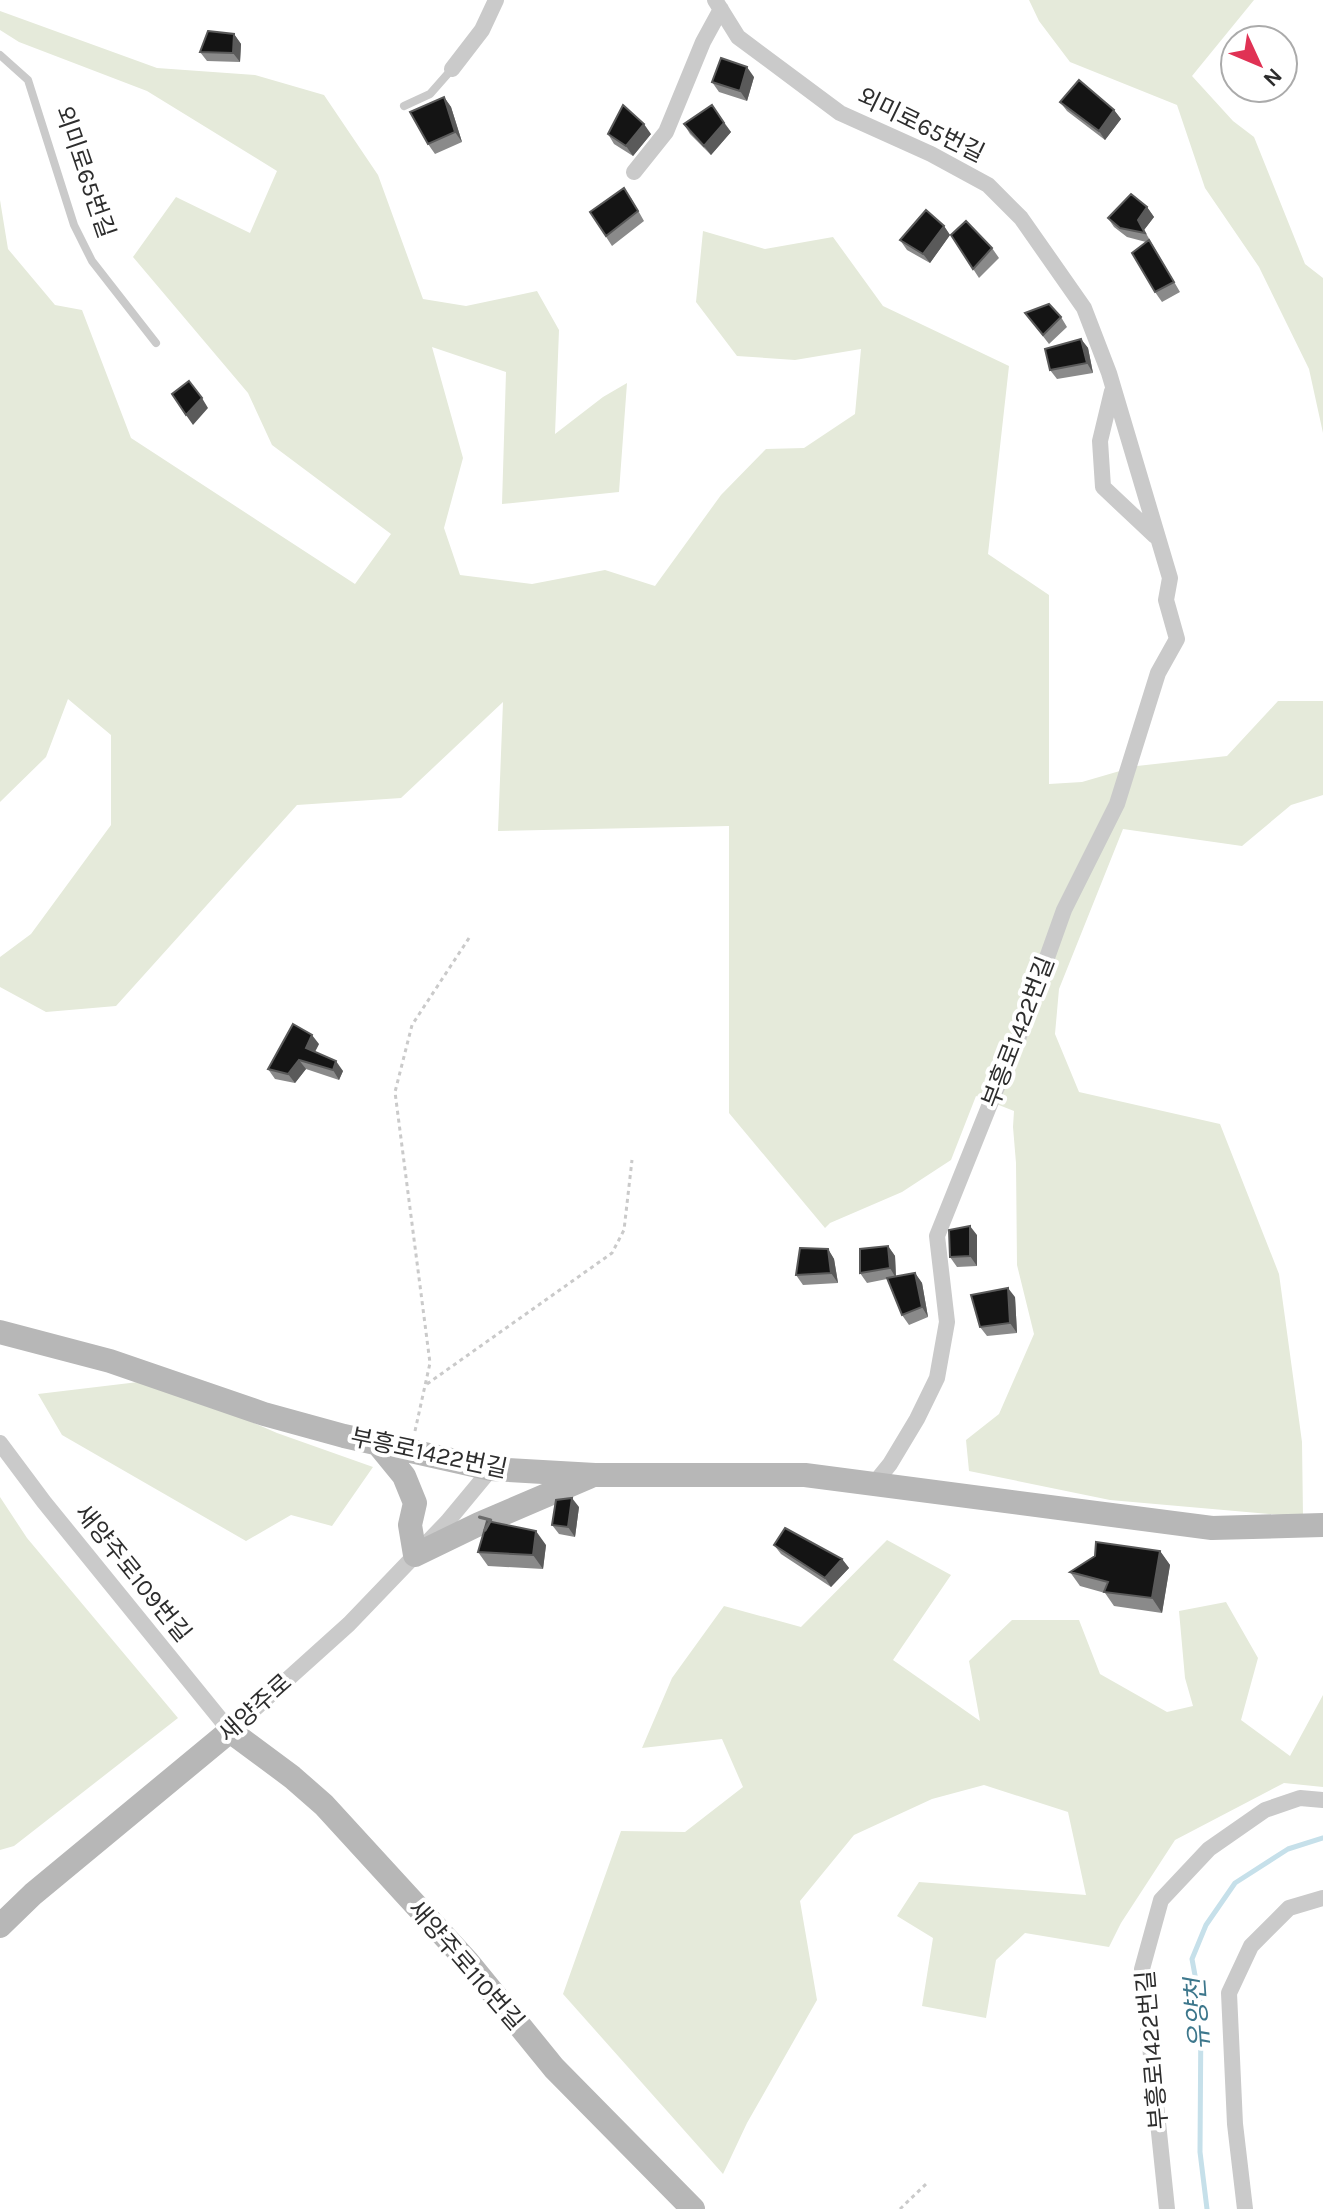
<svg xmlns="http://www.w3.org/2000/svg" width="1323" height="2209" font-family="Karla,'Noto Sans KR',sans-serif">
  <style>
    .green { fill: #e5eada }
    .lines { fill: none; stroke-linecap: round; stroke-linejoin: round }
    .stream { stroke: #c6e0ea; stroke-width: 5 }
    .path { stroke: #cacaca; stroke-width: 3; stroke-dasharray: 4 4; stroke-linecap: butt }
    .lane { stroke: #cacaca; stroke-width: 8 }
    .street { stroke: #cacaca; stroke-width: 16 }
    .secondary { stroke: #b7b7b7; stroke-width: 24 }
    .wall { fill: #8a8a8a }
    .shaded-wall { fill: #5a5a5a }
    .building { fill: #141414; stroke: #5a5a5a; stroke-width: 2 }
    .oneway { stroke: #6b6b6b }
    .labels { text-anchor: middle; stroke-width: 8; stroke-linejoin: round; paint-order: stroke }
    .street-label { font-size: 24px; fill: #2d2d2d; stroke: #fff }
    .water-label { font-size: 26px; font-style: italic; fill: #3d778c; stroke: #fff }
  </style>
  <rect width="100%" height="100%" fill="#fff"/>
  <!-- green -->
  <path class="green" d="M1029,0h225l-62,76 41,45 21,16 51,127 18,14v155l-14,-64 -50,-102 -54,-79 -28,-83 -107,-43 -31,-41z
    M0,11l157,57 98,7 69,20 54,80 45,124 43,7 71,-15 22,39 -4,104 48,-37 24,-14 -8,109 -117,12 4,-132 -74,-25 31,111 -19,70 16,47 72,9 73,-14 50,16 66,-91 45,-46 38,-1 51,-34 6,-65 -66,11 -58,-4 -41,-54 7,-71 62,18 68,-12 50,69 126,60 -21,188 61,41v189l33,-2 55,-16 90,-10 51,-55h45v94l-32,10 -49,41 -119,-17 -64,160 -4,45 24,58 141,32 59,150 23,168 1,75 -193,-17 -141,-29 -3,-31 33,-26 35,-80 -17,-69 -1,-102 -3,-36 1,-16 -38,-15 -25,64 -49,32 -72,31 -5,5 -96,-115v-287l-231,5 5,-129 -102,96 -104,7 -181,201 -70,6 -46,-25v-30l31,-23 80,-109v-90l-43,-36 -22,58 -46,45v-602l8,49 47,56 27,5 49,128 224,146 36,-50 -119,-89 -24,-52 -115,-136 43,-60 74,36 27,-62 -130,-80 -128,-49 -19,-12z
    M155,1380l122,53 96,34 -41,59 -41,-11 -45,26 -184,-106 -24,-41z
    M0,1497l27,41 151,180 -164,128 -14,4z
    M887,1540l64,35 -58,85 87,61 -11,-60 43,-41h67l21,54 67,38 26,-6 -8,-28 -6,-67 47,-9 32,56 -17,62 49,36 33,-61v92l-39,-4 -109,57 -54,83 -12,24 -84,-14 -29,27 -10,58 -64,-12 11,-68 -36,-22 22,-34 167,13 -18,-83 -84,-27 -52,14 -78,36 -54,66 17,99 -70,123 -24,51 -160,-180 58,-163 64,1 58,-45 -21,-48 -80,9 30,-70 52,-72 77,21z"/>
  <g class="lines">
    <!-- stream -->
    <path class="stream" d="M1207,2209l-7,-57 1,-144 -9,-49 14,-34 29,-42 53,-34 35,-11"/>
    <!-- path -->
    <path class="path" d="M427,1384l185,-131 12,-23 8,-70
      M415,1431l15,-68 -35,-271 17,-67 59,-90
      M900,2209l26,-25"/>
    <!-- lane -->
    <path class="lane" d="M0,55l28,25 46,145 18,36 64,82
      M404,106l26,-12 22,-25"/>
    <!-- street -->
    <path class="street" d="M715,0l23,37 102,76 91,41 57,31 33,33 63,90 25,65 61,205 -4,22 11,39 -19,34 -41,131 -53,106 -46,129 -24,55 -57,142 10,86 -10,56 -20,41 -27,45 -17,21
      M452,69l30,-39 14,-30
      M634,172l32,-40 37,-90 18,-33
      M1112,391l-12,50 3,46 52,49
      M0,1443l44,59 186,229 119,-107 98,-102 44,-53
      M1167,2209l-25,-240 19,-69 48,-51 56,-39 35,-12 23,2
      M1245,2209l-10,-85 -6,-131 22,-47 38,-38 34,-10"/>
    <!-- secondary -->
    <path class="secondary" d="M0,1332l110,29 154,53 80,22 147,33 104,6h210l407,53 111,-3
      M377,1443l27,33 11,27 -5,22 5,30 64,-31 110,-47
      M0,1926l33,-32 197,-163 62,46 32,28 143,156 87,107 139,141"/>
  </g>
  <!-- wall -->
  <path class="wall" d="M234,34l7,10 -1,18 -33,-1 -7,-9z
    M754,77l-7,24 -28,-9 -7,-10z
    M444,97l7,10 11,35 -27,12 -7,-10z
    M1060,102l54,8 7,9 -16,21 -38,-29z
    M712,105l19,27 -20,23 -21,-21 -6,-10z
    M608,134h43l-18,22 -19,-12z
    M631,198l13,23 -32,25 -22,-34z
    M1147,207l7,10 -10,13 36,62 -18,10 -7,-10 -9,-50 -19,-5 -13,-10 -6,-9z
    M944,226l6,9 -20,28 -23,-13 -7,-10z
    M951,235l41,13 7,10 -20,20z
    M1025,313l36,4 6,10 -18,17z
    M1081,339l7,9 5,25 -36,6 -7,-9z
    M319,1044l-4,8 28,19 -4,9 -33,-11 -11,14 -20,-4 -7,-10z
    M977,1235v31l-20,1 -7,-10z
    M888,1246l7,10 1,21 19,-4 7,10 6,34 -19,8 -7,-10 -15,-36 -20,4 -7,-10z
    M828,1249l6,10 4,24 -35,2 -7,-10z
    M1015,1297l2,36 -30,3 -7,-9z
    M579,1507l-4,30 -16,-3 -7,-9z
    M546,1545l-3,24 -55,-3 -10,-14z
    M774,1545l68,14 7,9 -18,19 -50,-33z
    M1160,1551l10,14 -8,48 -48,-7 -9,-13 -25,-7 -10,-14z"/>
  <!-- shaded-wall -->
  <path class="shaded-wall" d="M234,34l7,10 -1,18 -7,-9z
    M747,67l7,10 -7,24 -7,-10z
    M444,97l7,10 11,35 -7,-10z
    M1114,110l7,9 -16,21 -6,-9z
    M724,123l7,9 -20,23 -7,-9z
    M644,124l7,10 -18,22 -7,-10z
    M1147,207l7,10 -10,13 8,13 -14,-23z
    M944,226l6,9 -20,28 -7,-9z
    M1081,339l7,9 5,25 -6,-10z
    M202,398l6,10 -15,17 -7,-10z
    M312,1035l7,9 -7,13 -6,-9z
    M299,1060l7,9 -11,14 -7,-9z
    M336,1061l7,10 -4,9 -6,-10z
    M970,1226l7,9v31l-7,-10z
    M888,1246l7,10 1,22 -6,-10z
    M828,1249l6,10 4,24 -7,-10z
    M915,1273l7,10 6,34 -6,-10z
    M1008,1288l7,9 2,36 -7,-10z
    M572,1498l7,9 -4,30 -7,-10z
    M536,1531l10,14 -3,24 -10,-14z
    M1160,1551l10,14 -8,48 -10,-15z
    M842,1559l7,9 -18,19 -6,-9z"/>
  <!-- building -->
  <path class="building" d="M208,31l26,3 -1,19 -33,-1z
    M721,58l26,9 -7,24 -28,-9z
    M1079,80l35,30 -15,21 -39,-29z
    M444,97l11,35 -27,12 -18,-32z
    M623,105l21,19 -18,22 -18,-12z
    M712,105l12,18 -20,23 -20,-22z
    M624,188l14,23 -32,25 -16,-24z
    M1131,194l16,13 -9,13 7,13 -25,-5 -12,-10z
    M926,210l18,16 -21,28 -23,-14z
    M966,221l26,27 -19,21 -22,-34z
    M1149,240l25,42 -19,10 -23,-39z
    M1049,304l12,13 -18,18 -18,-22z
    M1081,339l6,24 -37,7 -5,-21z
    M189,381l13,17 -16,17 -14,-21z
    M293,1024l19,11 -6,13 30,13 -3,9 -34,-10 -11,14 -20,-5z
    M970,1226v30l-20,1 -1,-27z
    M888,1246l2,22 -30,5v-24z
    M800,1248l28,1 3,24 -35,2z
    M915,1273l7,34 -20,8 -15,-37z
    M1008,1288l2,35 -30,4 -9,-32z
    M572,1498l-4,29 -16,-2 4,-25z
    M487,1521l49,10 -3,24 -55,-3z
    M785,1528l57,31 -17,19 -51,-33z
    M1096,1542l64,9 -8,47 -48,-6 4,-10 -38,-10 25,-16z"/>
  <!-- one-way arrows -->
  <defs><path id="oneway-chevron" d="M-2-3.5L2.5 0L-2 3.5" fill="none" stroke-width="1.6" stroke-linecap="round" stroke-linejoin="round" transform="scale(2)"/></defs>
  <use class="oneway" href="#oneway-chevron" transform="translate(486 1522) rotate(-23)"/>
  <g class="labels">
    <!-- street labels -->
    <g class="street-label">
      <text transform="translate(921 125) rotate(26)" y="8">외미로65번길</text>
      <text transform="translate(85 172) rotate(71)" y="8">외미로65번길</text>
      <text transform="translate(1018 1032) rotate(-69)" y="8">부흥로1422번길</text>
      <text transform="translate(429 1453) rotate(12)" y="8">부흥로1422번길</text>
      <text transform="translate(133 1573) rotate(51)" y="8">새양주로109번길</text>
      <text transform="translate(255 1708) rotate(-42)" y="8">새양주로</text>
      <text transform="translate(466 1965) rotate(49)" y="8">새양주로110번길</text>
      <text transform="translate(1152 2050) rotate(-95)" y="8">부흥로1422번길</text>
    </g>
    <!-- water labels -->
    <g class="water-label">
      <text transform="translate(1197 2014) rotate(-94)" y="9">유양천</text>
    </g>
  </g>
  <!-- north arrow -->
  <g transform="translate(1259 64) rotate(134)"><circle r="38" fill="#ffffff" stroke="#ababab" stroke-width="2"/>
  <path d="M0-6L14 30L0 20L-14 30Z" fill="#e03254"/>
  <text y="-12" font-size="22" font-weight="bold" text-anchor="middle" fill="#2d2d2d">N</text>
  </g>
</svg>
